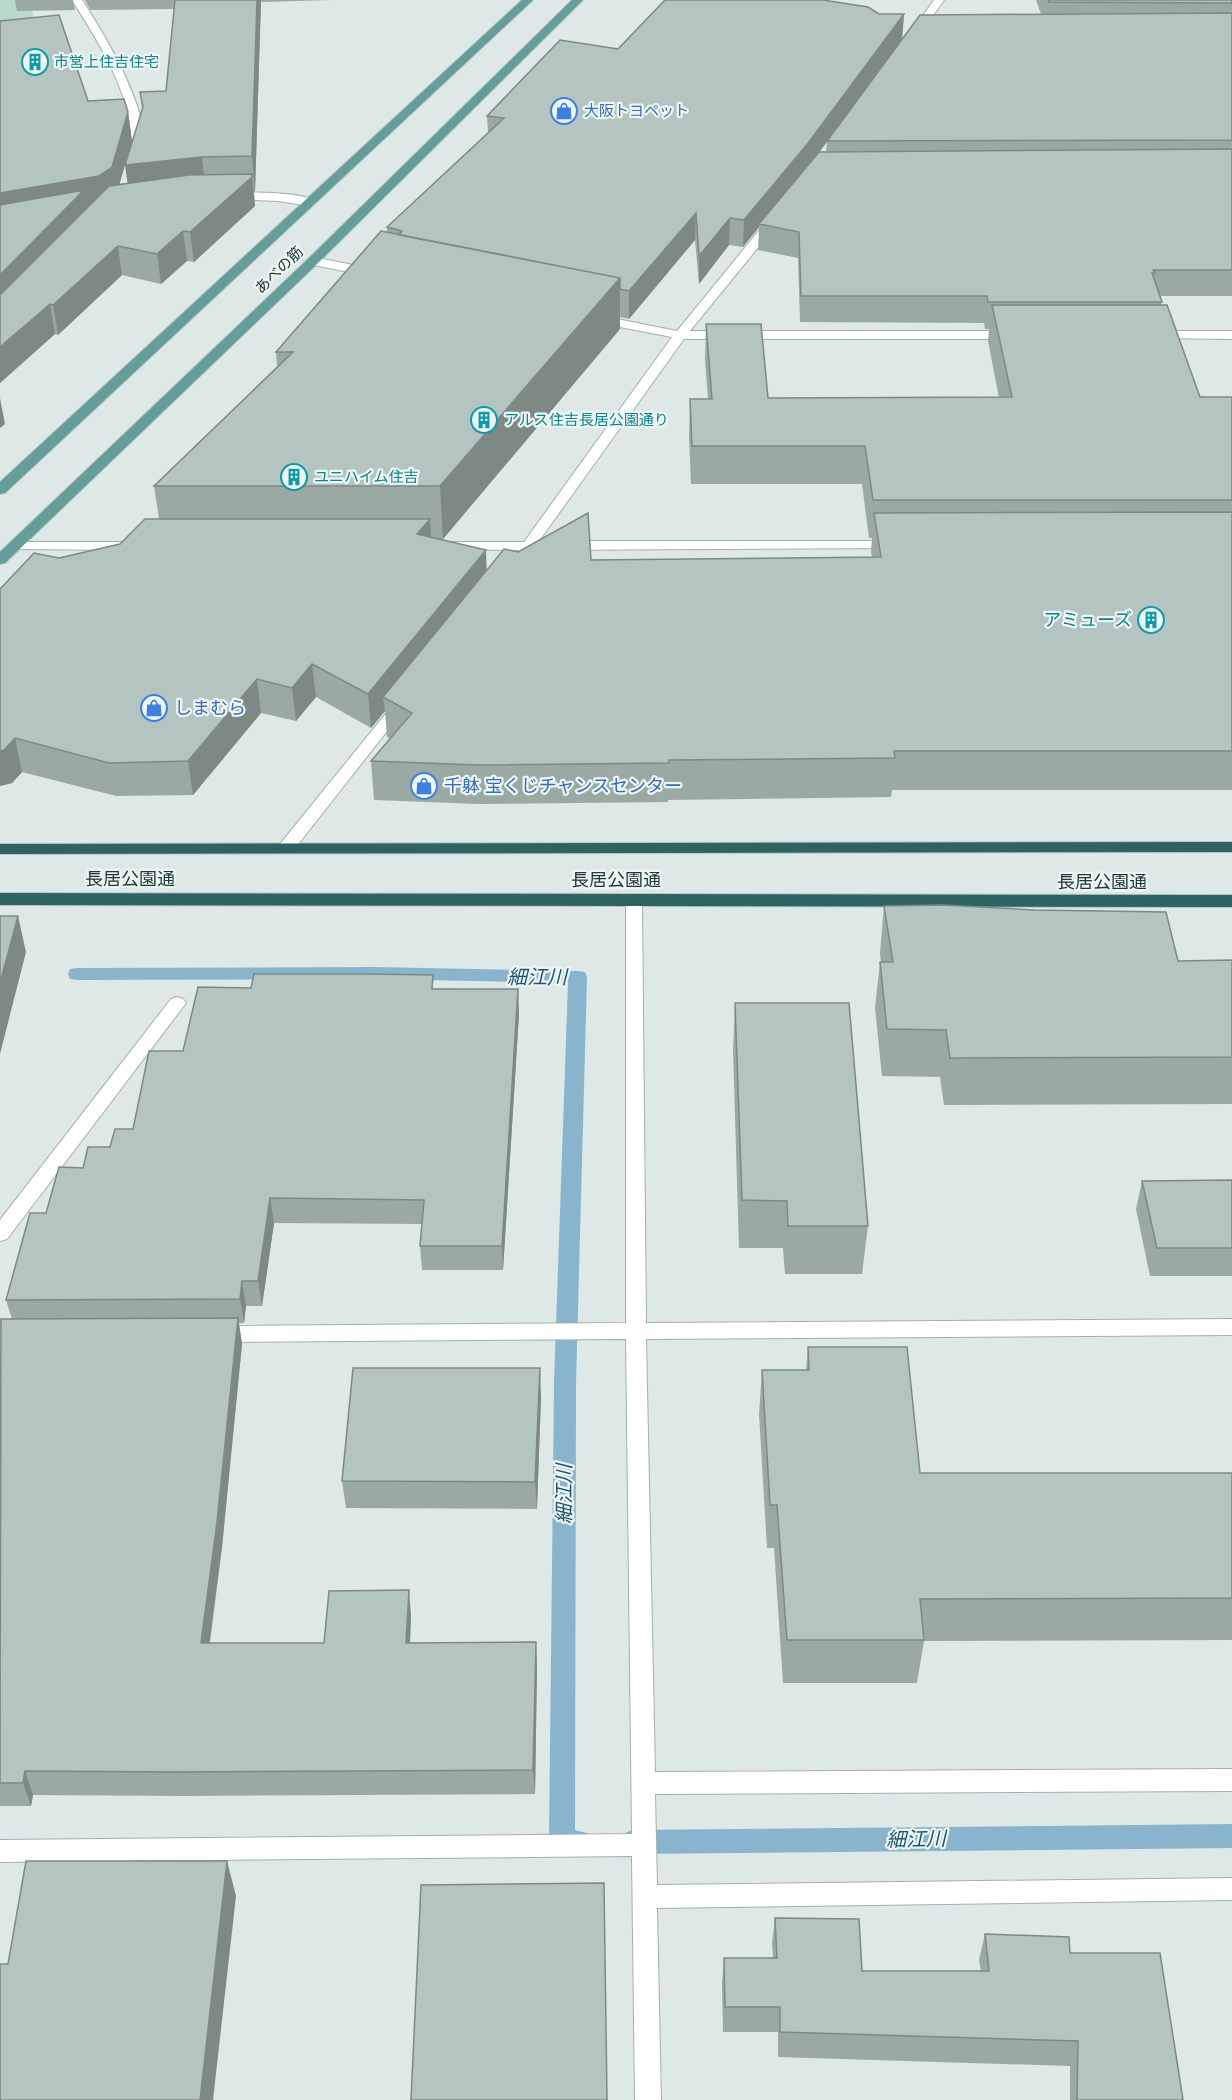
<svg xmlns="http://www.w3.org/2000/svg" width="1232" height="2100" font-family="'Space Grotesk','Noto Sans JP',sans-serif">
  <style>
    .green { fill: #b8dac8 }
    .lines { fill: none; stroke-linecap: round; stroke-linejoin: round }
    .stream { fill: #88b4cd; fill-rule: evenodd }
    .minor-casing { stroke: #a1b0af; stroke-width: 2 }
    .major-casing { stroke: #bcc3c3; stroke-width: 2 }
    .highway-casing { stroke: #bcc3c3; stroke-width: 2 }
    .minor { fill: #fff; fill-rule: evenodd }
    .major { fill: #649d9a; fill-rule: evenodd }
    .highway { fill: #2e6363; fill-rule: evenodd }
    .wall { fill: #9ba9a5; fill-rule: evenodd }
    .shaded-wall { fill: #7e8986 }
    .building { fill: #b4c4c0; stroke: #7e8986; stroke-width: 1.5 }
    .labels { text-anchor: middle; stroke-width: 4.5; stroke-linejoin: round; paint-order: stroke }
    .far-culture-label { font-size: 15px; fill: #0d838f; stroke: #eef6f4; text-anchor: start }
    .far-shop-label { font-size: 15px; fill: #366cbe; stroke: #eef6f4; text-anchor: start }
    .far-street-label { font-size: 15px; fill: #203837; stroke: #eef6f4 }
    .culture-label { font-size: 18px; fill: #0d838f; stroke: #eef6f4; text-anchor: end }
    .shop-label { font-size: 18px; fill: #366cbe; stroke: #eef6f4; text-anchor: start }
    .street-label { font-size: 18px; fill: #203837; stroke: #eef6f4 }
    .water-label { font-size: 20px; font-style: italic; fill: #1e5271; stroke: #eef6f4 }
  </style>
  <rect width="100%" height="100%" fill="#dee9e7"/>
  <!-- green -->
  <path class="green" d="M0,0h27l8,19 -35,5z"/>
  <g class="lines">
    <!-- stream -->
    <path class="stream" d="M376,967l202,4 7,1 2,5 -11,406 -1,447 15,4 4,8 -4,8c-12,5 -25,5 -37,0l-4,-8 5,-459 14,-400 -192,-4 -299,1 -7,-1 -2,-5 2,-5 7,-1z
      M1232,1824v24l-600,6 -9,-4 -4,-8 4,-8 9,-4z"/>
    <defs>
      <path id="minor" d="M72,0h10c20,30 74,119 59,153l-4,1 -6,-3c4,-53 -32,-108 -59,-151z
        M934,0h10l-26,37h-8l-1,-2z
        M230,192c19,1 73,-1 86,10l-6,4 -32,-5 -52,-2 -2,-3z
        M774,216l4,1v6l-88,108h322l6,4 -6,4h-328l-145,202h355l7,4 -2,3 -366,2 -4,5h-10l-1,-5 -78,-1 -2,-3 2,-3 5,-1h79l148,-205 -79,-15 -2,-3 2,-3 4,-1 80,16 93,-114z
        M313,257l60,12 6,4 -6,4 -64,-13v-6z
        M1154,331h78v8l-83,-1 -1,-3 1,-3z
        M15,542h120l7,4 -7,4 -125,-1 -2,-3z
        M401,699l5,2 3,3 -3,3 -114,145h-12l-2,-4 2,-4 116,-143z
        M634,894l6,2 2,4 4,423 586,-4v16l-586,4 9,433 577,-3v22l-577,3 2,91 575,-7v22l-575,8 4,192h-26l-3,-244 -632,6v-22l632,-6 -6,-495 -408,3 -7,-2 -3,-6 3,-6 7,-2 408,-3v-423l2,-4z
        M177,997l6,2 3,4 -3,4 -176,232 -7,2v-21l171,-221z"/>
      <path id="major" d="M522,0h11l-528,493 -5,1v-12z
        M572,0h11l-266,264 -312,299 -5,1v-12l309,-294z"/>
      <path id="highway" d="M1232,842v10l-1232,2v-10z
        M0,893l1232,2v12l-1232,-2z"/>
    </defs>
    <!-- minor casing -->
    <use href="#minor" class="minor-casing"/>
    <!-- major casing -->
    <use href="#major" class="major-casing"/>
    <!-- highway casing -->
    <use href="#highway" class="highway-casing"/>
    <!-- minor -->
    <use href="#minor" class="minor"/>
    <!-- major -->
    <use href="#major" class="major"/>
    <!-- highway -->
    <use href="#highway" class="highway"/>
  </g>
  <!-- wall -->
  <path class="wall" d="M15,0h58l2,10 -58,1z
    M85,0h248l-72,2 -6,190h-1l1,14 -61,56 -7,-1 -26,23 -39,-9 -64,60 -3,-1 -55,49 88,-282 40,11 4,29 -13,43 9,-1 14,-74 -2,-17 26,-1 8,-82 -84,1z
    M1036,0h196v296h-73l3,6 -1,3 39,92h32v393h-340l-1,7 -223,3v2l-189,2 -105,-4 -3,-39 19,-23 -3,-1 -2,-26 -14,17 -55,-31 -20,24 -35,-8 -68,82 -77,1 -94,-24 -10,11 -12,3v-197l59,-31 61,-14 39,-25 -5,-33 123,-119 -1,-15 111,-119v-6l101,-94 -1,-17 131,-67 261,-35h25l-2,25 139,-25zM827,142l-1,10h-7zM759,227l-1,23 40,8 2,64 184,1 1,6h4l-1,12 11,57h-231l-62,-74 -1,36 3,39h-18l-1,37 2,48h171l7,54h3l-1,13 1,6 -281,3 -73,-8 -31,18 -50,-31h6l177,-210v-12l9,2 66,-79 4,44 30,-39 14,2z
    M884,906l294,55 54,-1v144l-288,1 -4,-28 -58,-1 -7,-68 5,-46h1l-1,-9z
    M251,988l267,1 1,25 -16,256h-81l-2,-24 2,-22 -148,-1 -12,83h-16l-2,17h-5l3,21 -20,203 -12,96h114l87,-28 -1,28 127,23 -2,128 -350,2 -152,-1 -2,11h-31v-485l12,-2 -6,-19 40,-87 37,-45 50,-39 50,-78z
    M735,1003l133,223 -6,48h-77l-2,-26h-44l-6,-197z
    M1232,1180v96h-82l-14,-67 6,-28z
    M808,1347l112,126h312v167l-308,1 -7,42h-134l-9,-135h-7l-8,-134 3,-44h44z
    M541,1396l-4,113 -191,-1 -4,-27z
    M775,1918l87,53h119l-2,-11 6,-26 85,19 113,147h-113v-34l-292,-9v-25h-55l-1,-48 2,-26h49l-1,-15z"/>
  <!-- shaded-wall -->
  <path class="shaded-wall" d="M257,0h4l-6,192 -3,-36z
    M904,14l-2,25 -95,130 -48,55v3l-16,20 1,-27z
    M128,112l4,29 -16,55 -116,115v-118z
    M202,157l4,35 -76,9 -5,-36z
    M252,174l3,32 -61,56 -4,-30z
    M696,213l-1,27 -66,79v-28z
    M730,218l-1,27 -30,39v-28z
    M183,231l4,30 -26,23 -4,-30z
    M118,246l4,29 -64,60 -5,-30z
    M620,278v51l-177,210 -3,-53z
    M50,304l5,30 -55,49v-36z
    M0,398l5,26 -5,4z
    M430,519l2,32 -15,-17z
    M486,550l1,33 -104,114 2,14 -14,17 -3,-34z
    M312,664l4,33 -20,24 -4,-33z
    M257,679l4,34 -68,82 -5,-34z
    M15,738l7,34 -10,11 -12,3v-35z
    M18,916l8,36 -26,102v-71z
    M518,989l1,25 -16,256 -1,-24z
    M270,1198l4,25 -12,83 -4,-25z
    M242,1281l4,25 -2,17 -4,-24z
    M238,1318l4,26 -20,203 -16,120 -5,-24z
    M540,1368l1,28 -4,113 -2,-27z
    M409,1590l2,25 -2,52 -3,-24z
    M536,1642l1,24 -2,128 -2,-24z
    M25,1771l8,24 -2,11 -8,-23z
    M227,1861l9,35 -23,204h-13z"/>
  <!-- building -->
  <path class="building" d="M175,0h82l-5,156 -50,1 -77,8 18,-58 -3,-15 26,-1z
    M665,0h158l45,7 11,7h25l-95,128 -65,78 -14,-2 -31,38 -3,-43 -67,78 -9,-2v-11l-221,-43 3,-4 -15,-4 117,-109 -17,-2 73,-76 58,9z
    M1048,0h184v3l-183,-1z
    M1232,13v127l-405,1 93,-126z
    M59,15l29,86 36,-2 4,13 -16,55 -13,9 -99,17v-172z
    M1232,149v121h-79l2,3h-3l10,29h-174l-1,-6h-186l-2,-64 -40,-8 60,-72z
    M252,174v3l-62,55 -7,-1 -26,23 -39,-8 -65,59 -3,-1 -50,43v-52l109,-109 80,-11z
    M84,190l-84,85v-70z
    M381,231l239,47 -180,208h-286l139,-134h-17z
    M992,305h175l33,92h32v103h-359l-8,-54h-173l-2,-47h22l-6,-75h55l7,74 244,-1z
    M1232,512v239h-338l1,7 -226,2v3l-192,2 -106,-4 41,-48 -29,-16 121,-148 14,3 70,-39 3,47 290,-3 -7,-44z
    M145,519h285l-13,15 69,16 -118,144 -56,-30 -20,24 -35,-9 -69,82 -79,2 -94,-25 -11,12 -4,1v-162l34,-36 25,5 61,-14z
    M943,905l91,5 132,2 12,49 54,-1v97l-282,1 -4,-28 -59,-1 -7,-67h13l-9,-56z
    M0,916h18l-18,67z
    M254,974h114l65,1 -1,14h86l-16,257h-82l4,-46 -154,-2 -12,83h-16l-2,18 -234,1 24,-87h16l13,-46 24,1 5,-21h22l5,-18h18l16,-78h34l15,-64 53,1z
    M735,1003h114l19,223h-80l-1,-25 -45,-1z
    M1232,1180v68h-75l-15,-67z
    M238,1318l-21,204 -16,121h123l5,-52 80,-1 -3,53 130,-1 -3,128 -354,2 -154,-1 -2,12h-23l1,-464z
    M808,1347h99l13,126h312v125l-312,1 4,41h-137l-10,-135h-7l-8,-135h47z
    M353,1368h187l-5,114 -193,-1z
    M26,1861h201l-27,239h-200v-136h8z
    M604,1883l3,217h-196l10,-215z
    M775,1918l84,1 3,52h127l-4,-37 84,3 1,16h90l23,147h-106l1,-59 -298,-9v-25h-55l-1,-49h53z"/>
  <!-- icons -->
  <defs>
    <symbol id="building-ring" viewBox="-11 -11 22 22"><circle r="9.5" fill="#eef6f4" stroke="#0f9aa8" stroke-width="1.5"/><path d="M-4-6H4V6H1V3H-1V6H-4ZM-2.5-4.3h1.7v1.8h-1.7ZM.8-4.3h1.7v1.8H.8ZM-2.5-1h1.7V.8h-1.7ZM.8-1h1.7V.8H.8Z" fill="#0f9aa8"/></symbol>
    <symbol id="shop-ring" viewBox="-11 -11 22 22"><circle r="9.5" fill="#eef6f4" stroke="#3f7fe0" stroke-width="1.5"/><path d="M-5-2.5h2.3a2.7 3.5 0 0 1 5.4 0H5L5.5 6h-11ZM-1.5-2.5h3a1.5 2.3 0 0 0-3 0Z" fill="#3f7fe0"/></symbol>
  </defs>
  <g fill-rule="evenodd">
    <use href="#building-ring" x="20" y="47" width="30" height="30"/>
    <use href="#shop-ring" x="549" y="96" width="30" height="30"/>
    <use href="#building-ring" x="469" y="405" width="30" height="30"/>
    <use href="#building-ring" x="279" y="462" width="30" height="30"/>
    <use href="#building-ring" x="1136" y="605" width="30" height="30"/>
    <use href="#shop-ring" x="139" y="693" width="30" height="30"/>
    <use href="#shop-ring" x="409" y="771" width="30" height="30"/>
  </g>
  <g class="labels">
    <!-- far-culture labels -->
    <g class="far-culture-label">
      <text x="54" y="67">市営上住吉住宅</text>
      <text x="504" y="425">アルス住吉長居公園通り</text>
      <text x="314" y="482">ユニハイム住吉</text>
    </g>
    <!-- far-shop labels -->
    <g class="far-shop-label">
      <text x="584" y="116">大阪トヨペット</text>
    </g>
    <!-- far-street labels -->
    <g class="far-street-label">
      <text transform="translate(279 270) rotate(-44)" y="5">あべの筋</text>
    </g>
    <!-- culture labels -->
    <g class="culture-label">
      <text x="1132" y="626">アミューズ</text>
    </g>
    <!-- shop labels -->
    <g class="shop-label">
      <text x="174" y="714">しまむら</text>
      <text x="444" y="792">千躰 宝くじチャンスセンター</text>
    </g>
    <!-- street labels -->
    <g class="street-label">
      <text x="130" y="885">長居公園通</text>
      <text x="616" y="886">長居公園通</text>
      <text x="1102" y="888">長居公園通</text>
    </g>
    <!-- water labels -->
    <g class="water-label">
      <text x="537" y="984">細江川</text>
      <text transform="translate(564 1494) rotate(-90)" y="7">細江川</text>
      <text transform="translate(916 1839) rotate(-1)" y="7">細江川</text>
    </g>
  </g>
</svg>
